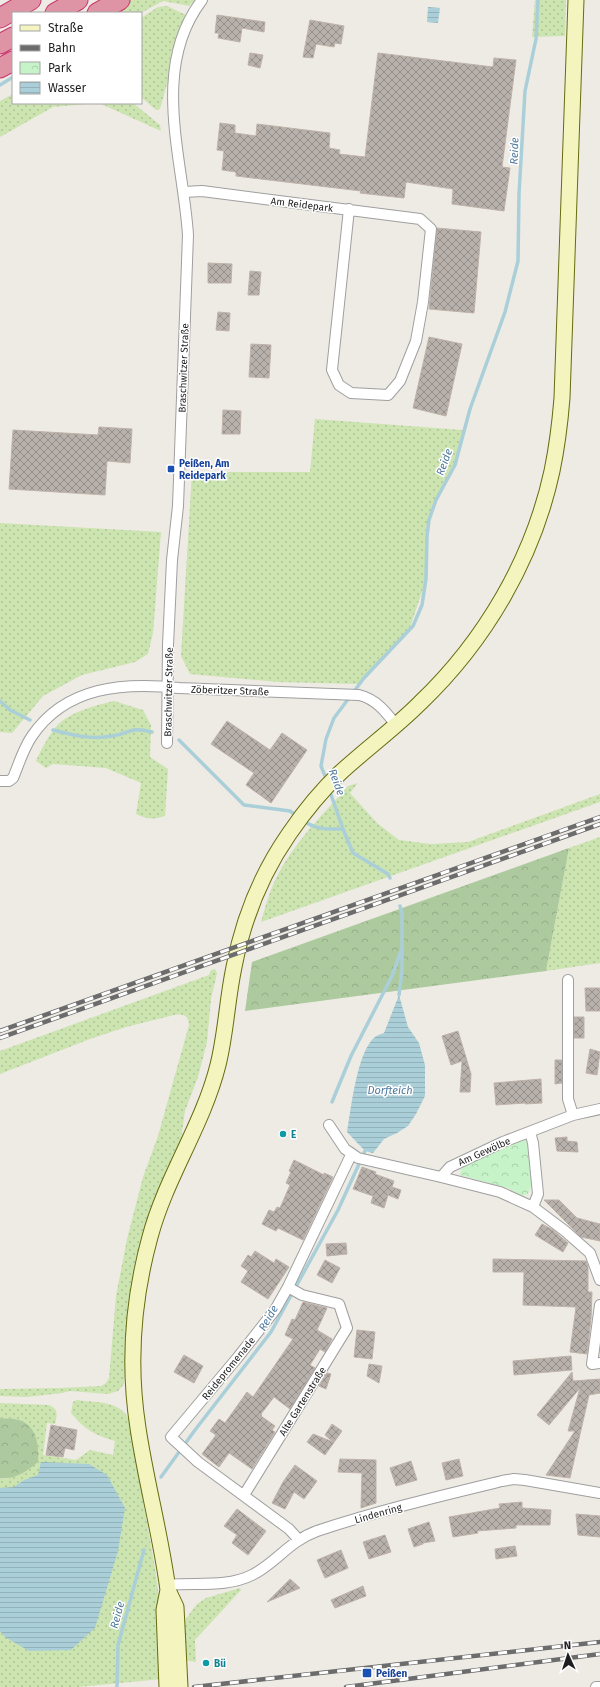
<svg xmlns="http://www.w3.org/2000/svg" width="600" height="1687" font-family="'Fira Sans',sans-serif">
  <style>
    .grass { fill: url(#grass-dots) }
    .forest { fill: url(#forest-crowns) }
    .park { fill: url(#park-crowns) }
    .water { fill: url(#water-rules) }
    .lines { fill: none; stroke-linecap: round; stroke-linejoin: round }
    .stream { stroke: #aacfd8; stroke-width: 3.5 }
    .building { fill: url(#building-cross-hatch); stroke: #bfb2a9 }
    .street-casing { stroke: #9f9f9f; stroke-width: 12 }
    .secondary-casing { stroke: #666c0f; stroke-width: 17 }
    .highway-casing { stroke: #ca346e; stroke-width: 21 }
    .street { stroke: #fff; stroke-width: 10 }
    .secondary { stroke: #f3f4be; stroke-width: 15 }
    .highway { stroke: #df94a5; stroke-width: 19 }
    .rail-casing { stroke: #6c6c6c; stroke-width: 4.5 }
    .rail { stroke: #fff; stroke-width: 3; stroke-dasharray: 9; stroke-linecap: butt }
    .transit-dot { fill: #1a4fb4; stroke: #fff; stroke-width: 1.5 }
    .culture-dot { fill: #0f9aa8; stroke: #fff; stroke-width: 1.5 }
    .labels { text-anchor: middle; stroke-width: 3; stroke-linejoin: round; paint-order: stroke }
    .street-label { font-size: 10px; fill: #1e1e1e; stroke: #fff }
    .transit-label { font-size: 10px; font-weight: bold; fill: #164399; stroke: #fff; text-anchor: start }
    .culture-label { font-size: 10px; font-weight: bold; fill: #0d838f; stroke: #fff; text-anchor: start }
    .water-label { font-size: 11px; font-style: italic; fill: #507a9e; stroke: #fff }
  </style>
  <defs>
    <pattern id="grass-dots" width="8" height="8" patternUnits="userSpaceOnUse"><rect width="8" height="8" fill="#cce4b0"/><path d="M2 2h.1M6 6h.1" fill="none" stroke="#afc397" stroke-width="1.8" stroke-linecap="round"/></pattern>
    <pattern id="forest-crowns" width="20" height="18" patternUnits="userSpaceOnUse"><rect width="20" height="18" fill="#adca9e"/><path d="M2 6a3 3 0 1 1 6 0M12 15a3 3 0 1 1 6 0" fill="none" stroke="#94ad88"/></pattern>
    <pattern id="park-crowns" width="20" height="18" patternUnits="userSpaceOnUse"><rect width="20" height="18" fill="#c6f4c8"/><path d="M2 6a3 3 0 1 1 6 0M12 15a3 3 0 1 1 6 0" fill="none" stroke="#aad1ab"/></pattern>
    <pattern id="water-rules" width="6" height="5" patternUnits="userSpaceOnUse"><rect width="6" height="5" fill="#aacfd8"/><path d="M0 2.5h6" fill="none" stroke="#92b1b9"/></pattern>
    <pattern id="building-cross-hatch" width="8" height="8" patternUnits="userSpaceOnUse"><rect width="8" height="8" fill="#b7b0ab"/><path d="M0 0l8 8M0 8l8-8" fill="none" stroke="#948f8b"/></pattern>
  </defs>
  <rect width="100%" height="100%" fill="#eeebe5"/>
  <!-- grass -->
  <path class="grass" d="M125,0h70l-6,6 -26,-5 -22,12h-41z
    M535,0h31l-1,36 -33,1z
    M167,6l19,9 -5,12 -10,27 -3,26 -8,29 -4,1 -15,-13v-79l17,-11z
    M13,94v9h85l-45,4 -53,30v-36z
    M99,103h34l27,22 1,6z
    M315,419l148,11 -10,38 -20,35 -7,25 -1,55 -15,44 -52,57 -80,-2 -88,-8 -9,-18 11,-184h118z
    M0,523l161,9 -8,101 -5,21 -13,8 -53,13 -39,21 -31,37 -12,-1z
    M114,701l29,9 8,15 -1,32 18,12 -3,47c-11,4 -19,3 -29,-2l5,-31 -35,-15 -53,-4 -7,4 -10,-7c5,-11 11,-23 19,-33 13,-16 39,-22 59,-27z
    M358,783l-8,10 27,30 22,17 32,4 37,-2 132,-48v8l-339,120c3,-11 6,-22 10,-32 16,-41 49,-72 77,-104z
    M600,837v126l-54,8 23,-123z
    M215,969l2,4 -6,26 -4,43 -9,35 -13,34 -4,28 -27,61 -18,60 -7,51 -5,73 -6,7 -10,3 -38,-3 -8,2 -35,4 -27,-1v-7l59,-1 42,-2 5,-3 3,-5 7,-82 11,-57 16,-62 15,-41 31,-111c-1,-11 -6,-11 -15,-10l-48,12 -36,12 -90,35v-23l209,-76 2,-5z
    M77,1400c19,3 42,0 52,19l27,155 3,24 3,81 -84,8h-78v-62l26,-142 -20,7h-6v-12l7,1 14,-59 -21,-2v-15l49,2c10,4 8,10 6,19l-8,-1 -4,32 33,5 14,-10 23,5 2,-14c-20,-6 -30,-11 -44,-28l2,-11z
    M240,1588l1,2 -46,50 1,22 -12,-2 -2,-36 15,-20 9,-6z"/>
  <!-- forest -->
  <path class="forest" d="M569,848l-23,123 -301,40 7,-49z
    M0,1418c7,1 16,0 22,3 15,7 17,25 16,41 -11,9 -23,18 -38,16z"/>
  <!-- park -->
  <path class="park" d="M526,1139l6,44 -4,11 -6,2 -14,-8 -48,-13 1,-6 24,-13z"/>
  <!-- water -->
  <path class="water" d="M428,7l12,1 -2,15 -11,-1z
    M399,995l9,32 11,16 6,22v31l-9,18 -8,12 -11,7 -13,6 -11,14 -8,-2 -18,-19c4,-23 10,-81 28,-95 2,-2 6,-3 9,-4z
    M41,1462l48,2 18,11 18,33 -7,43 -23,77 -24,22 -42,1 -24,-14 -5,-6v-143l14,-1 10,-7 14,-5z"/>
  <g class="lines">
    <!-- stream -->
    <path class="stream" d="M0,85l13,-8
      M0,701l10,9 20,10
      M53,730c19,5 39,10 59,6 20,-3 16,-10 40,-4
      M179,740l65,65 46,6 7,5
      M327,781l-6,-15 5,-27 8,-21 30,-40 49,-52 9,-21 4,-26 1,-43 2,-16 7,-20 19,-35 15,-56 35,-97 13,-51 1,-67 6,-103 11,-52 2,-39
      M329,789l14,40 10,24 35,21 2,4
      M304,821c12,9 24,8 39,8
      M399,995l3,-25v-57l-2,-7
      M332,1102l19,-46 41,-80 10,-28
      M161,1477l34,-47 76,-98 67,-122 27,-59
      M117,1687l1,-42 26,-95"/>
  </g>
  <!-- building -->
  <path class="building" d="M217,15l48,7 -1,10 -22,-4 -2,14 -22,-4 1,-5h-4z
    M310,20l34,6 -3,18 -6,-1 -1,4 -18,-3 -3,14 -10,-1z
    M250,53l13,2 -3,13 -12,-3z
    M378,53l115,14 1,-9 22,2 -14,107 8,1 -6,43 -52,-7 1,-15 -47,-7 -2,16 -44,-5 1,-2 -125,-15v-4l-14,-2 2,-19 -7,-1 3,-27 15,2v8l21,3 1,-12 73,9 -1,15 11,2 -1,4 26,3z
    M437,228l44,4 -7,81 -45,-4z
    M208,263l24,1 -1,19h-23z
    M250,271l11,1 -2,23h-11z
    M218,312l12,1 -1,18 -13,-1z
    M429,337l33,7 -16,72 -33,-8z
    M251,344l20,1 -2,33 -20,-1z
    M223,410l18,1 -1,23h-18z
    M99,427l33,2 -2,34 -23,-2 -2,34 -96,-6 4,-59 85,5z
    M227,721l43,29 12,-17 25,17 -36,53 -25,-18 8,-12 -43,-29z
    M585,988h15v23h-14z
    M574,1017h10v21h-10z
    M458,1031l13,43 -1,18h-10l2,-31 -11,4 -9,-29z
    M590,1049l10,3 -3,23 -11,-2z
    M555,1060h7v23l-7,1z
    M541,1079l1,24 -17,1v-1l-29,2 -2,-22z
    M567,1137v4l10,1 1,10 -21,-1 -2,-13z
    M294,1160l30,15v-2l9,4 -30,63 -25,-12 -2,3 -14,-7 7,-14 5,2 3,-5 3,1 10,-23 -4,-2 5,-11 -2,-1z
    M362,1167l14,5 -1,2 19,7 -2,6 9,3 -3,9 -10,-4 -4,13 -13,-5 2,-7 -20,-7z
    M544,1200h15l18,18 23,6v17l-19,-4z
    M542,1224l11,6 15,13 -5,9 -28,-17z
    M346,1243l1,11 -20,2 -1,-12z
    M255,1251l19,12 2,-4 13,8 -21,32 -27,-17 7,-11 -7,-5 7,-11 3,2z
    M493,1259l93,2 2,6v25h4l-1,27 -4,35 -17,-2 6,-45 -53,-2 1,-33h-31z
    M325,1260l15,8 -8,15 -15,-8z
    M303,1302l24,6 -10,22 15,9 -7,13 -5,-3 -10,16 5,3 -25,41 -16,-12 -13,17 1,1 -1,1 14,10 -3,4 3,2 -23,37 -23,-16 -10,14 -17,-13 14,-19 -6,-4 9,-12 6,4 22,-31 6,5 40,-58 -8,-4 7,-16 3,1z
    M357,1330l18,2 -3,27 -18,-2z
    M184,1355l19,11 -9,17 -20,-11z
    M571,1356l1,14 -58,5 -1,-14z
    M369,1364l13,2 -3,17 -12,-7z
    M572,1372l1,9 27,-2v14l-11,2 -19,83 -24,-3 29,-44h-7l12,-43 -31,37 -12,-10z
    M327,1373l4,1 -5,15 -7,-3z
    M332,1424l10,7 -17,24 -18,-13 6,-8 20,8 -8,-7z
    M51,1425l26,5 -3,20 -9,-2 -2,9 -17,-2z
    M340,1459l36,1v43l-15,5 1,-35 -24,-1z
    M459,1459l4,17 -17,4 -4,-17z
    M411,1461l6,19 -21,6 -6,-18z
    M295,1465l22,16 -13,18 -10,-7 -9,17 -13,-6 11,-21z
    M522,1502v6l29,2 -1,15h-34v3l-39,3 1,2 -25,4 -4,-20 51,-9 -1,-4z
    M237,1509l29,22 -18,24 -16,-12 5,-8 -13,-9z
    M576,1514l24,2v21l-22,-2z
    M429,1522l6,19 -12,2v1l-9,3 -6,-18z
    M385,1535l6,17 -22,7 -6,-17z
    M515,1546l2,10 -21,3 -1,-10z
    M341,1550l7,18 -23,10 -8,-18z
    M290,1579l10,9 -33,14z
    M363,1586l3,10 -31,12 -4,-8z"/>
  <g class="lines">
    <defs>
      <path id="street" d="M184,192l18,-1 218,28 11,10 -8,73 -7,39 -16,40 -12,14 -37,-2 -12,-8 -7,-15 17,-161
        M167,743l1,-98 4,-85 6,-54 10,-271c-5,-77 -38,-167 14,-235
        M0,781h9l4,-3c6,-14 10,-29 19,-42 34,-50 92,-54 147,-48l180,7c17,4 27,17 37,30
        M568,980v119l5,16
        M329,1125l16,24 13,9 83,19 59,15 33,15 32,24 25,22 10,27
        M530,1132l3,11 5,51 -5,13
        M441,1177l9,-10 53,-25 70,-27 27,-6
        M600,1305l-8,59 8,-1
        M244,1495l103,-167 -8,-24 -37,-9 -14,-8
        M299,1540l-10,-11 -91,-67 -27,-25 67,-80 37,-47 13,-23 63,-132
        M168,1585c27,-3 58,3 84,-10 23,-11 37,-34 65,-44 60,-20 123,-35 185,-50l12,-2 11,1 75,13
        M596,1687h4"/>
      <path id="secondary" d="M167,1687l-3,-77 4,-20
        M180,1687l-4,-80 -8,-17c-7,-54 -22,-108 -30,-162 -10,-64 -5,-129 12,-191 16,-60 53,-112 68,-172 8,-32 9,-65 16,-98 9,-47 28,-94 55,-133 15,-22 32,-43 51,-61 26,-24 55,-45 80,-70 65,-62 113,-144 132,-232 5,-24 8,-48 10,-73l14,-398"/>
      <path id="highway" d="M55,13l23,-13
        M97,13l23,-13
        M0,18l31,-18
        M0,44l13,-7
        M0,68l13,-7"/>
    </defs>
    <!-- street casing -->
    <use href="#street" class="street-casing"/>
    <!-- secondary casing -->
    <use href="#secondary" class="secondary-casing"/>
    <!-- highway casing -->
    <use href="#highway" class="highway-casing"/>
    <!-- street -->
    <use href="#street" class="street"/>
    <!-- secondary -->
    <use href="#secondary" class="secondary"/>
    <!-- highway -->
    <use href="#highway" class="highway"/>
    <defs>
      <path id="rail" d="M0,1031l600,-214
        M0,1038l600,-214
        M194,1687l406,-45
        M346,1687l254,-33"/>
    </defs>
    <!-- rail casing -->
    <use href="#rail" class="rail-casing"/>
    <!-- rail -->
    <use href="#rail" class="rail"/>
  </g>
  <!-- markers -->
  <g class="transit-dot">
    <rect x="167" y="465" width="8" height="8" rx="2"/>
    <rect x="362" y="1668" width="10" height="10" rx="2"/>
  </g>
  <g class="culture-dot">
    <circle cx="283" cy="1134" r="4"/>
    <circle cx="206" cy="1663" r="4"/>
  </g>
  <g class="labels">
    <!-- street labels -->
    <g class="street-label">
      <text transform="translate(302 204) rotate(7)" y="4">Am Reidepark</text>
      <text transform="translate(183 368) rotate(-88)" y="4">Braschwitzer Straße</text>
      <text transform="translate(230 690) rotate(2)" y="4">Zöberitzer Straße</text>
      <text transform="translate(168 692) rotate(-89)" y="4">Braschwitzer Straße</text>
      <text transform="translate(484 1151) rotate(-24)" y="4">Am Gewölbe</text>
      <text transform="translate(228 1368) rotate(-51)" y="4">Reidepromenade</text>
      <text transform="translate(302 1401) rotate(-58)" y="4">Alte Gartenstraße</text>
      <text transform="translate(378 1513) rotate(-16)" y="4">Lindenring</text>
    </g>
    <!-- transit labels -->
    <g class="transit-label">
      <text x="179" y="467">Peißen, Am<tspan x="179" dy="12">Reidepark</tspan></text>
      <text x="376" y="1677">Peißen</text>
    </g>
    <!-- culture labels -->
    <g class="culture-label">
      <text x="291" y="1138">E</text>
      <text x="214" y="1667">Bü</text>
    </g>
    <!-- water labels -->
    <g class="water-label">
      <text transform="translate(514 151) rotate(-88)" y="4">Reide</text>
      <text transform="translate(444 462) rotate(-70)" y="4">Reide</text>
      <text transform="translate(337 782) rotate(70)" y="4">Reide</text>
      <text x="390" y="1094">Dorfteich</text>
      <text transform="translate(268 1318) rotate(-60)" y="4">Reide</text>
      <text transform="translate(117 1615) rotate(-75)" y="4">Reide</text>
    </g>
  </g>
  <!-- legend -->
  <rect x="12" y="12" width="130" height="92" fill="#ffffff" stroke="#a5a5a5"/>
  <rect x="20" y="25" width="20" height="6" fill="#f3f4be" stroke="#a5a5a5"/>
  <text x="48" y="32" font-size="12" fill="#1e1e1e">Straße</text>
  <rect x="20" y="45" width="20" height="6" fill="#6c6c6c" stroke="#a5a5a5"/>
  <text x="48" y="52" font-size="12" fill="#1e1e1e">Bahn</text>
  <rect x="20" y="62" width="20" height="12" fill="url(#park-crowns)" stroke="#a5a5a5"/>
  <text x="48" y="72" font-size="12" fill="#1e1e1e">Park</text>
  <rect x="20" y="82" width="20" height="12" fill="url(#water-rules)" stroke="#a5a5a5"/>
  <text x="48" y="92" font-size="12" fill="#1e1e1e">Wasser</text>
  <!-- north arrow -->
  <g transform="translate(568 1655) rotate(357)" stroke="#ffffff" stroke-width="3" paint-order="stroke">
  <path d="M0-3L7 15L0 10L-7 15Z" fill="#1e1e1e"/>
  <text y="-6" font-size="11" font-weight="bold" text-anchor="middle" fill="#1e1e1e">N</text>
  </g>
</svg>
